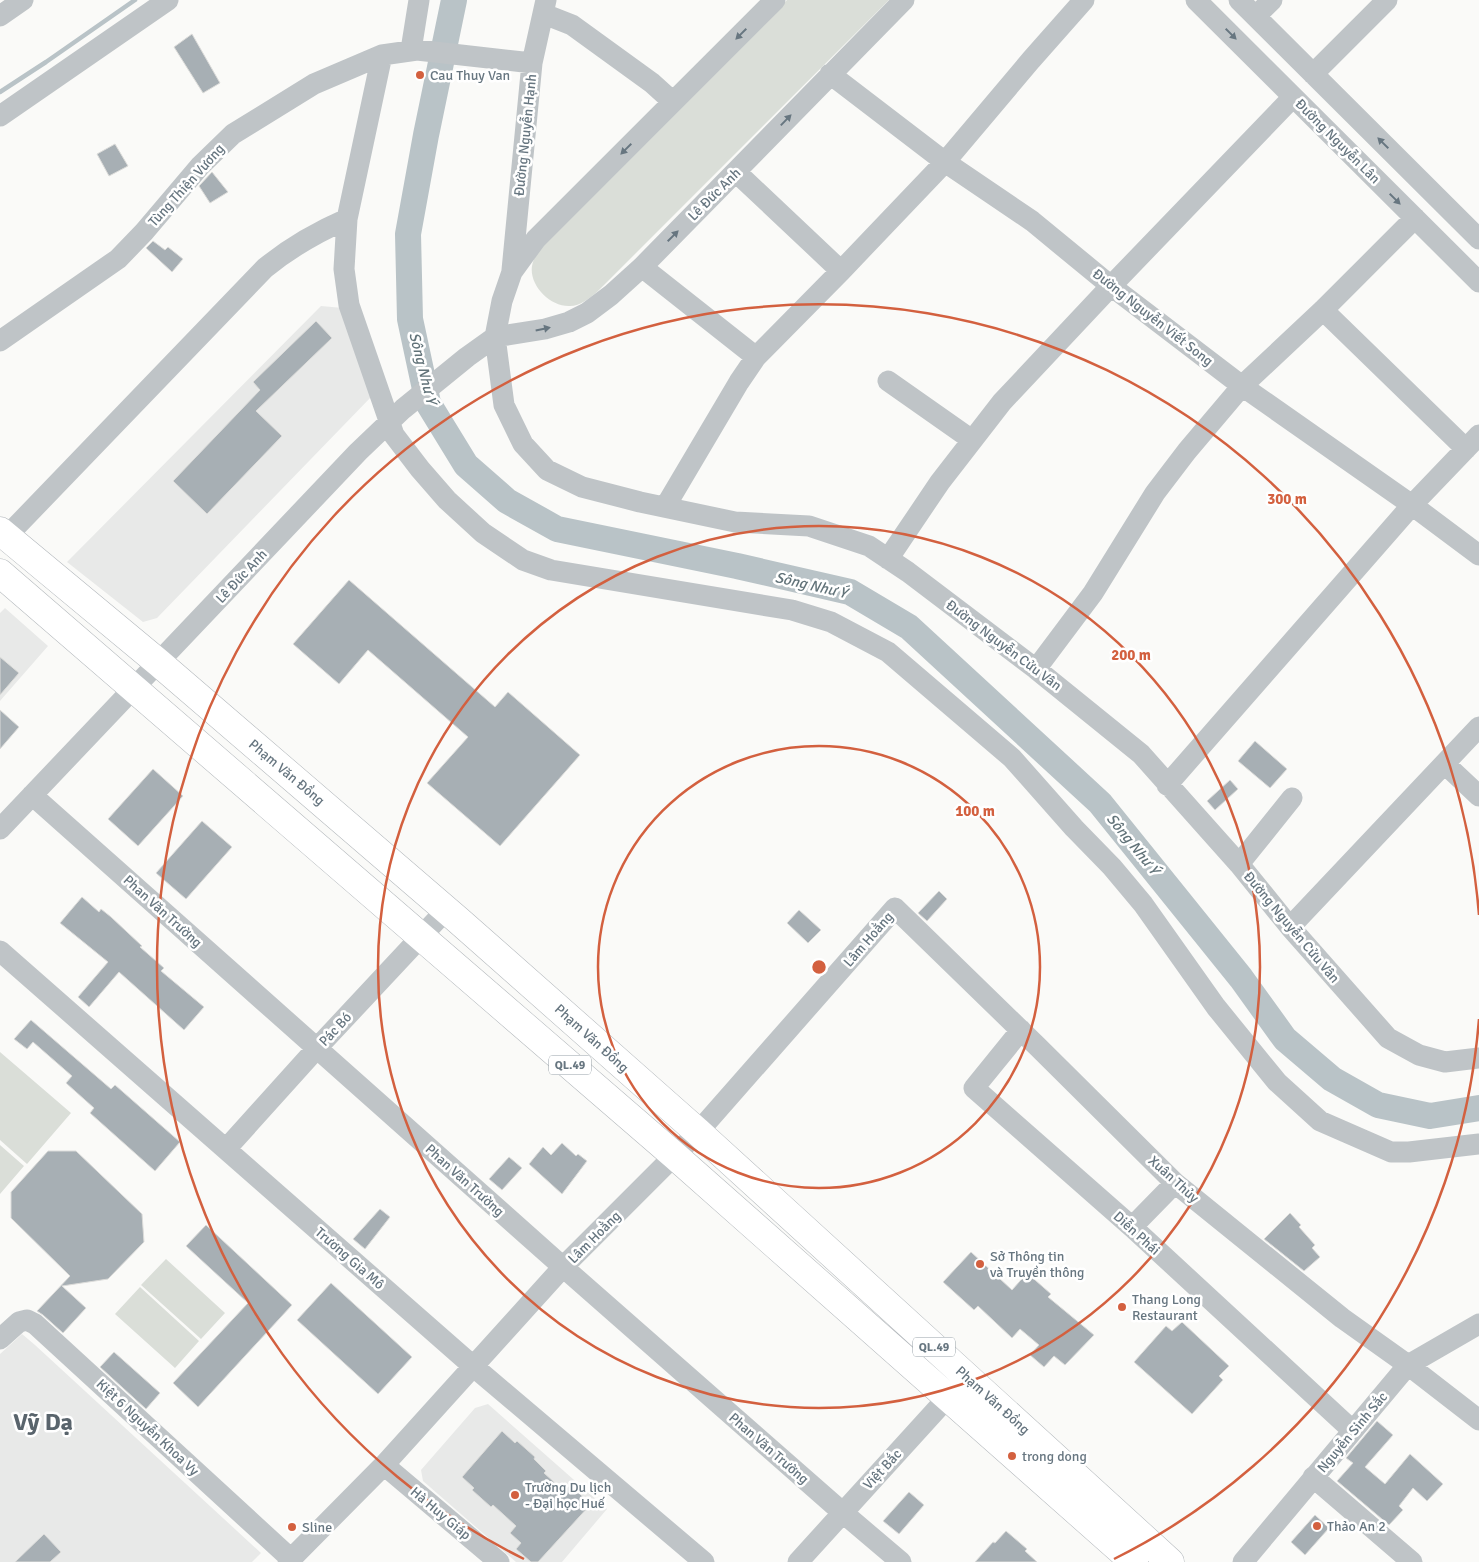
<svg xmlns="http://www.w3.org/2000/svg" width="1479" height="1562" font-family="Signika,sans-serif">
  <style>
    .built { fill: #e8e9e8 }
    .green { fill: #daded8 }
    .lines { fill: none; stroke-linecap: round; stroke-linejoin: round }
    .stream { stroke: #b9c3c7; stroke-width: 4.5 }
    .river { stroke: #b9c3c7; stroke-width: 26 }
    .building { fill: #a7afb4; stroke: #dcdcda }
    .major-casing { stroke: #b3b8bc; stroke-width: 29 }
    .minor { stroke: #bfc4c7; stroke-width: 21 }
    .major { stroke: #fff; stroke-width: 28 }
    .oneway { fill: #677680 }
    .ring { fill: none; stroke: #d3603f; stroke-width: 2.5 }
    .poi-dot { fill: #d3603f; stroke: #fff; stroke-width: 2 }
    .labels { text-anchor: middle; stroke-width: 5; stroke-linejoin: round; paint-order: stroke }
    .shield { fill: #fff; stroke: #959fa6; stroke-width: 1 }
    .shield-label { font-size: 12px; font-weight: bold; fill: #677680 }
    .poi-label { font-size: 14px; fill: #677680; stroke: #fff; text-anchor: start }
    .street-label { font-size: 14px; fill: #677680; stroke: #fff }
    .water-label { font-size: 15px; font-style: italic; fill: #627379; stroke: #fff }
    .town-label { font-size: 24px; font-weight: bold; fill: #59646c; stroke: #fff }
    .centre { fill: #d3603f; stroke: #fff; stroke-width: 2.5 }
    .ring-label { font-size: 15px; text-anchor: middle; font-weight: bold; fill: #d3603f; stroke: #fff; stroke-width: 5; stroke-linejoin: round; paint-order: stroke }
  </style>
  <rect width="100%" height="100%" fill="#fafaf8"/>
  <!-- built -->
  <path class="built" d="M321,306l22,2 29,88 -215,222 -14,4 -76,-60z
    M5,608l43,38 -48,55v-88z
    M22,1334l13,11 226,208 -9,9h-252v-208z
    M488,1404l119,105 -45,53h-46l-93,-81 -2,-11 54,-62z"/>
  <!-- green -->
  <path class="green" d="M787,0h102l-292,292c-7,6 -17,14 -27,14 -20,1 -41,-21 -38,-40 2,-12 12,-21 19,-30z
    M0,1052l71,61 -44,51 -27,-24z
    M0,1145l24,21 -24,28z
    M166,1259l59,54 -24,26 -60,-54z
    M140,1287l59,54 -24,27 -60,-54z"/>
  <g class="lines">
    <!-- stream -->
    <path class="stream" d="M0,92l46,-30 89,-62"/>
    <!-- river -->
    <path class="river" d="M454,0l-28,135 -18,99 2,85 18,84 38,62 41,36 50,28 180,37 113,26 59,35 191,176 141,175 44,61 47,40 46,26 52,11 49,-8"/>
  </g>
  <!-- building -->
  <path class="building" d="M192,34l28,49 -17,10 -29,-46z
    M115,144l13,22 -19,10 -12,-22z
    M212,172l16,20 -18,11 -11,-17z
    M153,241l12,9 3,-3 15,12 -11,13 -26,-24z
    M316,321l16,17 -76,73 26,25 -75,78 -34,-33 87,-91 -7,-8z
    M349,580l146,127 13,-15 72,63 -80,91 -73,-63 41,-46 -100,-87 -29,34 -46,-40z
    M0,657l19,16 -19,22z
    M0,710l19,17 -19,22z
    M1255,741l32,28 -17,19 -32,-27z
    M153,769l30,27 -45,50 -30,-27z
    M1230,780l8,9 -23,21 -8,-9z
    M202,821l30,26 -46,52 -30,-26z
    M939,891l8,8 -20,22 -9,-8z
    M82,897l17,15 2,-3 10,8 31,29 -2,1 24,21 -3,3 43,36 -20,23 -65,-58 -30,35 -11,-10 30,-35 -48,-39z
    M799,910l22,20 -13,13 -21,-20z
    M31,1020l80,69 4,-4 65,57 -25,29 -65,-58 4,-5 -28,-25 6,-7 -39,-34 -6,7 -13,-10z
    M562,1143l14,13 2,-2 9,7 -25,33 -33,-30 14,-17 8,8z
    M48,1151h28l66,63 2,28 -36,37 -46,7 24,22 -23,25 -20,-18 -6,-4 33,-35 -59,-58v-26z
    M509,1157l13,11 -20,22 -13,-11z
    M380,1209l10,8 -25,32 -12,-10z
    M1290,1213l11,12 -2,2 16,18 -3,3 8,9 -16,14 -40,-32z
    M206,1225l86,80 -94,102 -25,-24 75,-80 -62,-57z
    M971,1252l41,38 15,-17 24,21 -3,3 46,38 -29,30 -11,-9 -10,11 -14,-12 9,-10 -19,-16 -8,9 -34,-32 -4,4 -31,-28z
    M331,1283l81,74 -34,37 -81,-74z
    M1182,1322l47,44 -10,10 4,4 -31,34 -58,-52 32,-36 6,5z
    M114,1352l46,41 -14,16 -46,-42z
    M1377,1421l16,14 -28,32 20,17 25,-30 33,30 -16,17 -14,-13 -14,18 4,4 -14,15 -52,-44 16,-18 -7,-5z
    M502,1431l13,12 2,-2 18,16 -1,2 12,12 -2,2 20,18 6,-6 21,19 -53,58h-7l-15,-13 5,-6 -11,-10 6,-7 -23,-21 -2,2 -19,-17 2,-2 -12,-11z
    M909,1492l15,13 -25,29 -16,-13z
    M1315,1515l14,13 -24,27 -14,-13z
    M1006,1531l21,18 -2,2 12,11h-62l18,-20 2,1z
    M44,1534l17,18 -11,10h-35z"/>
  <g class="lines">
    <defs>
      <path id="major" d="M0,531l159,132 299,257 240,212 472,430
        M0,573l675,583 459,406"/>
    </defs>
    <!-- major casing -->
    <use href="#major" class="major-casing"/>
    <!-- minor -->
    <path class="minor" d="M775,0l-239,239 -24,33 -10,29 -7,36 9,68 19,39 24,26 35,17 58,15 95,20 74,4 60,20 39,26 128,97 105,85 98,110 51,63 98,111 31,17 26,7 34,-4
      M1196,0l283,282
      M1239,0l240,239
      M544,14l28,11 80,58 21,19
      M0,16l23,-16
      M1256,16l16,-16
      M411,50l8,-50
      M382,55l-35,164 -3,50 5,36 45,130 26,34 27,31 36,33 40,27 28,10 241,40 39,12 57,30 124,106 62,70 38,39 31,37 73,103 61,75 43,39 71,31h18l70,-8
      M830,74l115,88 87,59 79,65 131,100 170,119 67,50
      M1313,74l74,-74
      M0,116l168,-116
      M736,172l105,99
      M642,267l114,90
      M512,270l20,-207 14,-63
      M1323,310l143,139
      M0,341l118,-82 26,-27 56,-66 33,-32 81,-50 68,-29 35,-5 115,13
      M888,381l84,59
      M665,507l74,-125 17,-25 85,-86 104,-109 86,-102 53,-60
      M6,537l259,-269c26,-21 52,-36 82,-49
      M888,559l52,-77 62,-80 109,-116 182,-189
      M1036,669l57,-76 62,-100 32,-42 55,-65 81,-76 92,-92
      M1445,764l34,32
      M1167,785l245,-280 67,-70
      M32,795l531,472 279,245 59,50
      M0,829l358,-377 45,-43 64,-52 28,-20 50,-8 24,-7 18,-9 24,-18 31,-28 262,-267
      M1239,864l53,-66
      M1290,927l189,-200
      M0,951l474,416 230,195
      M1021,1030l-47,58 158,139 221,204
      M226,1149l91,-101 129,-138
      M1132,1227l43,-44
      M0,1339l19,-17 8,-2 8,4 256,235
      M384,1465l115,97
      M1313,1477l99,85
      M288,1562l96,-97 179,-198 135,-135 197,-224 142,138 138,137 167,135 66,47 71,55
      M798,1562l150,-165 11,-9
      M1243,1562l165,-197 71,-41"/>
    <!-- major -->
    <use href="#major" class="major"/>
  </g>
  <!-- one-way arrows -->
  <defs><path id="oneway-solid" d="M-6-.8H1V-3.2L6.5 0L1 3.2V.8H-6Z" transform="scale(1.25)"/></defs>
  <g class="oneway">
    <use href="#oneway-solid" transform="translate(741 34) rotate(135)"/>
    <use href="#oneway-solid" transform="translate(1231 34) rotate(45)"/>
    <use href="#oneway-solid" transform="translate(786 120) rotate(-46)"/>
    <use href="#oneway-solid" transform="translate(1383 143) rotate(-135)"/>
    <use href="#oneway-solid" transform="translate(626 149) rotate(135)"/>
    <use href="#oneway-solid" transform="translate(1395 199) rotate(45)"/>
    <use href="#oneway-solid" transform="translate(673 236) rotate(-45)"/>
    <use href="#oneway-solid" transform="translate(543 329) rotate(-12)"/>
  </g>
  <!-- distance rings -->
  <g class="ring">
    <circle cx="819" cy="967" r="221"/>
    <circle cx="819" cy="967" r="441"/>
    <path d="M1479 1019A662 662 0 0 1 1114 1559M524 1559A662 662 0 1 1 1479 915"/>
  </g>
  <!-- markers -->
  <g class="poi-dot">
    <circle cx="420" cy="75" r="5"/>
    <circle cx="980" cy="1264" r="5"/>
    <circle cx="1122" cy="1307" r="5"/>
    <circle cx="1012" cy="1456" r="5"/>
    <circle cx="515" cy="1495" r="5"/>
    <circle cx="1317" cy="1526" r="5"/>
    <circle cx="292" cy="1527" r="5"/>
  </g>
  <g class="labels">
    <!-- shield labels -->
    <g class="shield">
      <rect x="549" y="1055.5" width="42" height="19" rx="4"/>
      <rect x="913" y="1337.5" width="42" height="19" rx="4"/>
    </g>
    <g class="shield-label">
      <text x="570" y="1069">QL.49</text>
      <text x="934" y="1351">QL.49</text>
    </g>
    <!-- poi labels -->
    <g class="poi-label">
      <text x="430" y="80">Cau Thuy Van</text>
      <text x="990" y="1261">Sở Thông tin<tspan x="990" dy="16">và Truyền thông</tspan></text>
      <text x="1132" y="1304">Thang Long<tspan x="1132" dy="16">Restaurant</tspan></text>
      <text x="1022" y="1461">trong dong</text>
      <text x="525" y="1492">Trường Du lịch<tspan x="525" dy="16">- Đại học Huế</tspan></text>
      <text x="1327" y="1531">Thảo An 2</text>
      <text x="302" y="1532">Sline</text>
    </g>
    <!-- street labels -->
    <g class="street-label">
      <text transform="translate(525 135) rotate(-84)" y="5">Đường Nguyễn Hạnh</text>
      <text transform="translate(1338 141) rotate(45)" y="5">Đường Nguyễn Lân</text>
      <text transform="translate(186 185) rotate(-48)" y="5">Tùng Thiện Vương</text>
      <text transform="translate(714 194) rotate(-45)" y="5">Lê Đức Anh</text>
      <text transform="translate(1153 317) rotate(38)" y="5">Đường Nguyễn Viết Song</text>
      <text transform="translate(241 576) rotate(-47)" y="5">Lê Đức Anh</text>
      <text transform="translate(1004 645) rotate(37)" y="5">Đường Nguyễn Cửu Vân</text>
      <text transform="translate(287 772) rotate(40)" y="5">Phạm Văn Đồng</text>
      <text transform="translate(163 911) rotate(42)" y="5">Phan Văn Trường</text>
      <text transform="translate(1292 927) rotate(50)" y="5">Đường Nguyễn Cửu Vân</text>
      <text transform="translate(868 939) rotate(-49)" y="5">Lâm Hoằng</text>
      <text transform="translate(335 1029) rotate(-47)" y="5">Pác Bó</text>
      <text transform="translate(592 1038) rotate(42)" y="5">Phạm Văn Đồng</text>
      <text transform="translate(1174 1179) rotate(42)" y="5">Xuân Thủy</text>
      <text transform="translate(465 1180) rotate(42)" y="5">Phan Văn Trường</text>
      <text transform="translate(1137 1233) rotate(42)" y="5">Diễn Phái</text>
      <text transform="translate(594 1237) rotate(-45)" y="5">Lâm Hoằng</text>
      <text transform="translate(350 1258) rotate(41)" y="5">Trương Gia Mô</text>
      <text transform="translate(993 1400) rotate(42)" y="5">Phạm Văn Đồng</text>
      <text transform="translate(148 1427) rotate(43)" y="5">Kiệt 6 Nguyễn Khoa Vy</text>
      <text transform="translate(1352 1432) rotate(-50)" y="5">Nguyễn Sinh Sắc</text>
      <text transform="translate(769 1448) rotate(41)" y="5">Phan Văn Trường</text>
      <text transform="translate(882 1469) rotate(-47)" y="5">Việt Bắc</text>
      <text transform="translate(441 1513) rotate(40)" y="5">Hà Huy Giáp</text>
    </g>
    <!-- water labels -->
    <g class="water-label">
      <text transform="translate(423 368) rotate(76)" y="5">Sông Như Ý</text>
      <text transform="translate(811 585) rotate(13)" y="5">Sông Như Ý</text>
      <text transform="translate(1133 844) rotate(51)" y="5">Sông Như Ý</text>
    </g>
    <!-- town labels -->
    <g class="town-label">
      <text x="43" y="1430">Vỹ Dạ</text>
    </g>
  </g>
  <circle cx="819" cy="967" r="8" class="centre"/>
  <g class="ring-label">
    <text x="1287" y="504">300 m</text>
    <text x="1131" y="660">200 m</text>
    <text x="975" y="816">100 m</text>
  </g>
</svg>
